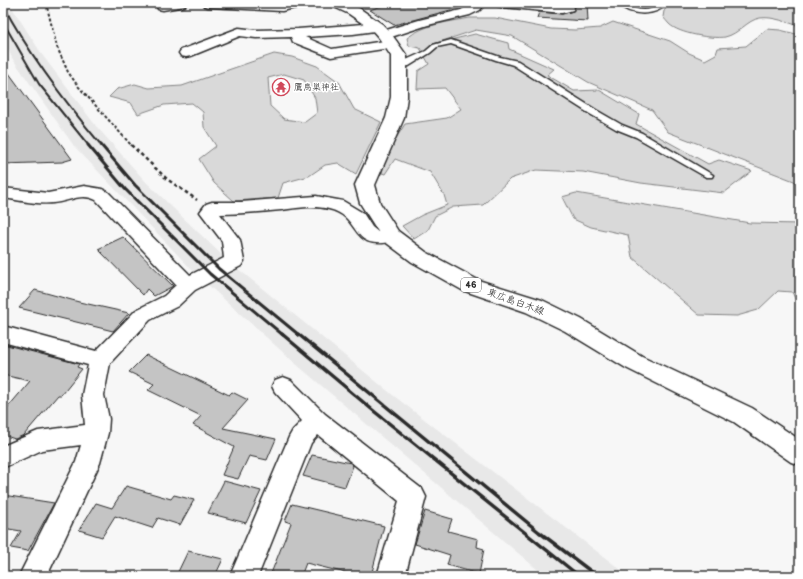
<svg xmlns="http://www.w3.org/2000/svg" width="803" height="579" font-family="'Balsamiq Sans','Klee One',sans-serif">
  <style>
    .built { fill: #e8e8e8 }
    .green { fill: #d9d9d9; stroke: #828282; fill-rule: evenodd }
    .building { fill: #c4c4c4; stroke: #2b2b2b }
    .lines { fill: none; stroke-linecap: round; stroke-linejoin: round }
    .lane-casing { stroke: #2b2b2b; stroke-width: 3 }
    .street-casing { stroke: #2b2b2b; stroke-width: 3 }
    .primary-casing { stroke: #2b2b2b; stroke-width: 3 }
    .path-far1 { stroke: #2b2b2b; stroke-width: 2; stroke-dasharray: 3 2; stroke-linecap: butt }
    .path { stroke: #2b2b2b; stroke-width: 2.5; stroke-dasharray: 3.5 3; stroke-linecap: butt }
    .lane { fill: #fff; fill-rule: evenodd }
    .street { fill: #fff; fill-rule: evenodd }
    .primary { fill: #fff; fill-rule: evenodd }
    .rail-far2 { stroke: #2b2b2b; stroke-width: 2 }
    .rail-far1 { stroke: #2b2b2b; stroke-width: 3 }
    .rail { stroke: #2b2b2b; stroke-width: 3.5 }
    .labels { text-anchor: middle; stroke-width: 3; stroke-linejoin: round; paint-order: stroke }
    .far-poi-label { font-size: 9px; fill: #2b2b2b; stroke: #fff; text-anchor: start }
    .shield { fill: #fff; stroke: #6b6b6b; stroke-width: 1 }
    .shield-label { font-size: 9px; font-weight: bold; fill: #2b2b2b }
    .street-label { font-size: 10px; fill: #2b2b2b; stroke: #fff }
  </style>
  <rect width="100%" height="100%" fill="#f7f7f7"/>
  <filter id="ink" filterUnits="userSpaceOnUse"><feTurbulence type="fractalNoise" baseFrequency=".025" numOctaves="2"/><feDisplacementMap in="SourceGraphic" scale="8" xChannelSelector="R" yChannelSelector="G"/><feConvolveMatrix kernelMatrix="1 2 1 2 8 2 1 2 1" color-interpolation-filters="sRGB"/></filter>
  <g filter="url(#ink)">
    <!-- built -->
    <path class="built" d="M3,3h6l34,53 53,70 50,56 80,77 168,137 235,180h-84l-249,-212 -100,-90 -122,-128 -62,-88 -9,-20z"/>
    <!-- green -->
    <path class="green" d="M664,3h135l1,23c-12,-3 -27,-10 -40,-8 -13,2 -21,16 -35,19 -13,2 -46,-3 -56,-13 -2,-2 -4,-5 -6,-7l1,-6 5,-6z
      M470,18h25l56,11 24,1 25,-2 13,-6 57,19 19,12 16,7 11,-6 2,-6 28,-2 21,-17 13,1 20,5v151l-6,-5 -126,-49 -16,-22 -64,-28 -76,-46 -36,-6 -46,15 45,-11 33,9 1,6 45,20 -7,6 27,16 25,-1 40,24 -3,10 72,40 11,-4 33,11 -28,22 -83,-10 -58,-11 -47,-2 -26,9 -27,26 -30,2 -18,9 -7,14 -14,9 -12,-13 20,-11 25,-10 -3,-10 -14,-23 -35,-13 -10,15 -3,-1 3,-17 20,-32 42,-6 14,-9 -16,-21 -28,1 1,-18 11,-7 -9,-16 -11,-2 -2,-8c17,-14 42,-16 63,-20z
      M274,54l18,3 25,9 22,16 15,27 27,13 -25,52 -18,-11 -13,2 -16,11 -26,7 -5,15 -44,3 -20,-18 -15,-24 17,-13 -12,-19 -1,-15 -11,-9 -28,2 -26,9 -7,-11 -22,-6 8,-8 18,-5 14,4 33,-2zM284,74l20,6 11,18 2,15 -12,9 -21,-3 -14,-13 -2,-28z
      M576,193l174,30 50,1v85l-8,-17 -14,-1 -20,19 -21,6 -38,-1 -67,-58 -4,-22 -37,-8 -18,-8 -11,-22z"/>
    <!-- building -->
    <path class="building" d="M389,3h69v5l-64,17 -24,-15z
      M576,3h11l1,18 -51,-3 2,-6 23,2 11,-3z
      M3,65l69,94 -10,3 -59,2z
      M123,237l50,49 -19,10 -7,-7 -4,6 -45,-46z
      M35,290l44,12 50,11 -16,18 -94,-23z
      M3,344l76,20 -2,3 5,2 -21,26h-3l-34,40 -9,4 -12,-4v-22l27,-32 -27,-6z
      M146,355l83,40 3,-3 16,8 -25,28 53,11 -9,21 -18,-4 -11,23 -16,-4 12,-28 -41,-22 8,-9 -53,-26 6,-6 -25,-12z
      M312,455l39,8 2,3 -8,21 -42,-11z
      M224,481l37,10 -15,32 -38,-10z
      M126,486l45,13 3,-4 20,5 -14,25 -22,-7 -6,10 -37,-12 -13,21 -23,-7 17,-27 16,5z
      M3,495l51,8 -26,48 -17,-3 10,-17 -18,-3z
      M292,504l92,22 -13,50h-13l-52,-13 -5,13h-31l21,-53 -6,-2z
      M425,511l27,8 -4,12 30,8 -1,8 7,2 -5,25 -32,-9 3,-10 -35,-11z
      M188,551l35,8 -8,17h-39z"/>
    <g class="lines">
      <defs>
        <path id="lane" d="M617,3c10,0 17,7 27,7 9,0 15,-7 24,-7 -13,14 -37,14 -51,0z
          M451,40l49,17 18,4 78,49 26,15 20,8 71,42 -1,2h-6l-70,-40 -20,-8 -26,-15 -77,-49 -17,-5 -45,-16 -14,3 -7,6 -21,13 -10,1 -4,-2 31,-14 7,-6z"/>
        <path id="street" d="M158,3h29l-2,3 -22,4 -5,-1 -1,-3z
          M202,3h104l-2,3 -22,5 -74,-4 -4,-1z
          M473,3h13l-6,7 -10,5 -42,10 -43,14 -5,-1 -2,-3 2,-3 39,-12 42,-10z
          M496,3h44l21,2 2,-2h12l-2,7 -11,3 -60,-6 -4,-1z
          M377,23l5,1 2,3 -2,3 -29,4 -48,3 27,12 59,-9 5,1 2,3 -2,3 -65,10 -38,-15 -2,-5 -35,1 -16,-2 -49,20 -5,1 -5,-1 -2,-3 2,-3 58,-22 17,2 42,-1z
          M84,186l18,3 6,3 82,83 34,-17 -2,-17 -22,-29 6,-8 6,-2h29l75,-6 27,5 20,12 9,14 6,5 13,-2 7,2 2,4 -2,4c-51,14 -34,-23 -69,-31 -16,-4 -32,-1 -48,1 -21,2 -41,4 -61,4l20,26 4,21 -3,5 -46,24 -17,16 -28,14 -40,43 -6,32 5,24 -1,14 -8,30 -53,113h-28l57,-114 5,-17 -39,5 -37,17h-2v-21l35,-15 47,-6 -3,-30 6,-30 -85,-23v-16l93,25 40,-41 28,-14 12,-11 -80,-85c-14,-8 -28,2 -43,3 -16,2 -34,-3 -50,-5v-10l45,5z
          M283,377l8,3 34,34 97,75 4,8 -21,79h-28l22,-75 -81,-66 -7,8 -53,133h-28l59,-139 4,-7 9,-9 -27,-29 -3,-6 3,-6z"/>
        <path id="primary" d="M330,3h18l11,5 23,16 8,8 17,24v41l-3,21 -29,67 5,18 18,28 28,21 52,28 64,20 39,19 61,37 110,52 48,32v25l-9,-3 -57,-40 -108,-54 -61,-37 -39,-19 -64,-22 -50,-28 -28,-21 -24,-38 -5,-18 31,-67 5,-21v-41l-12,-18 -7,-8 -23,-16 -17,-8z"/>
      </defs>
      <!-- lane casing -->
      <use href="#lane" class="lane-casing"/>
      <!-- street casing -->
      <use href="#street" class="street-casing"/>
      <!-- primary casing -->
      <use href="#primary" class="primary-casing"/>
      <!-- path-far1 -->
      <path class="path-far1" d="M46,3l11,44 11,25 10,14 54,60"/>
      <!-- path -->
      <path class="path" d="M131,145l36,34 30,21"/>
      <!-- lane -->
      <use href="#lane" class="lane"/>
      <!-- street -->
      <use href="#street" class="street"/>
      <!-- primary -->
      <use href="#primary" class="primary"/>
      <!-- rail-far2 -->
      <path class="rail-far2" d="M3,5c27,51 62,97 99,141
        M3,22l36,62 50,62"/>
      <!-- rail-far1 -->
      <path class="rail-far1" d="M88,145l37,44 85,85 73,61
        M101,145l34,40 84,84 80,66"/>
      <!-- rail -->
      <path class="rail" d="M282,334l93,78 204,164
        M298,334l241,198 58,44"/>
    </g>
  </g>
  <!-- icons -->
  <defs>
    <symbol id="temple-ring" viewBox="-11 -11 22 22"><circle r="9.5" fill="#fff" stroke="#d1495b" stroke-width="1.5"/><path d="M0-6L5-2H3V0L6.5 2.5H4V6H1.5V3h-3V6H-4V2.5H-6.5L-3 0V-2H-5Z" fill="#d1495b"/></symbol>
  </defs>
  <g fill-rule="evenodd">
    <use href="#temple-ring" x="271" y="77" width="20" height="20"/>
  </g>
  <g class="labels">
    <!-- far-poi labels -->
    <g class="far-poi-label">
      <text x="294" y="90">鷹鳥巣神社</text>
    </g>
    <!-- shield labels -->
    <rect class="shield" x="461" y="278" width="20" height="14" rx="3"/>
    <g class="shield-label">
      <text x="471" y="288">46</text>
    </g>
    <!-- street labels -->
    <g class="street-label">
      <text transform="translate(516 301) rotate(20)" y="4">東広島白木線</text>
    </g>
  </g>
  <!-- margin -->
  <rect width="803" height="579" fill="none" stroke="#fff" stroke-width="16"/>
  <rect x="8" y="8" width="787" height="563" fill="none" stroke="#2b2b2b" stroke-width="1.5" filter="url(#ink)"/>
</svg>
